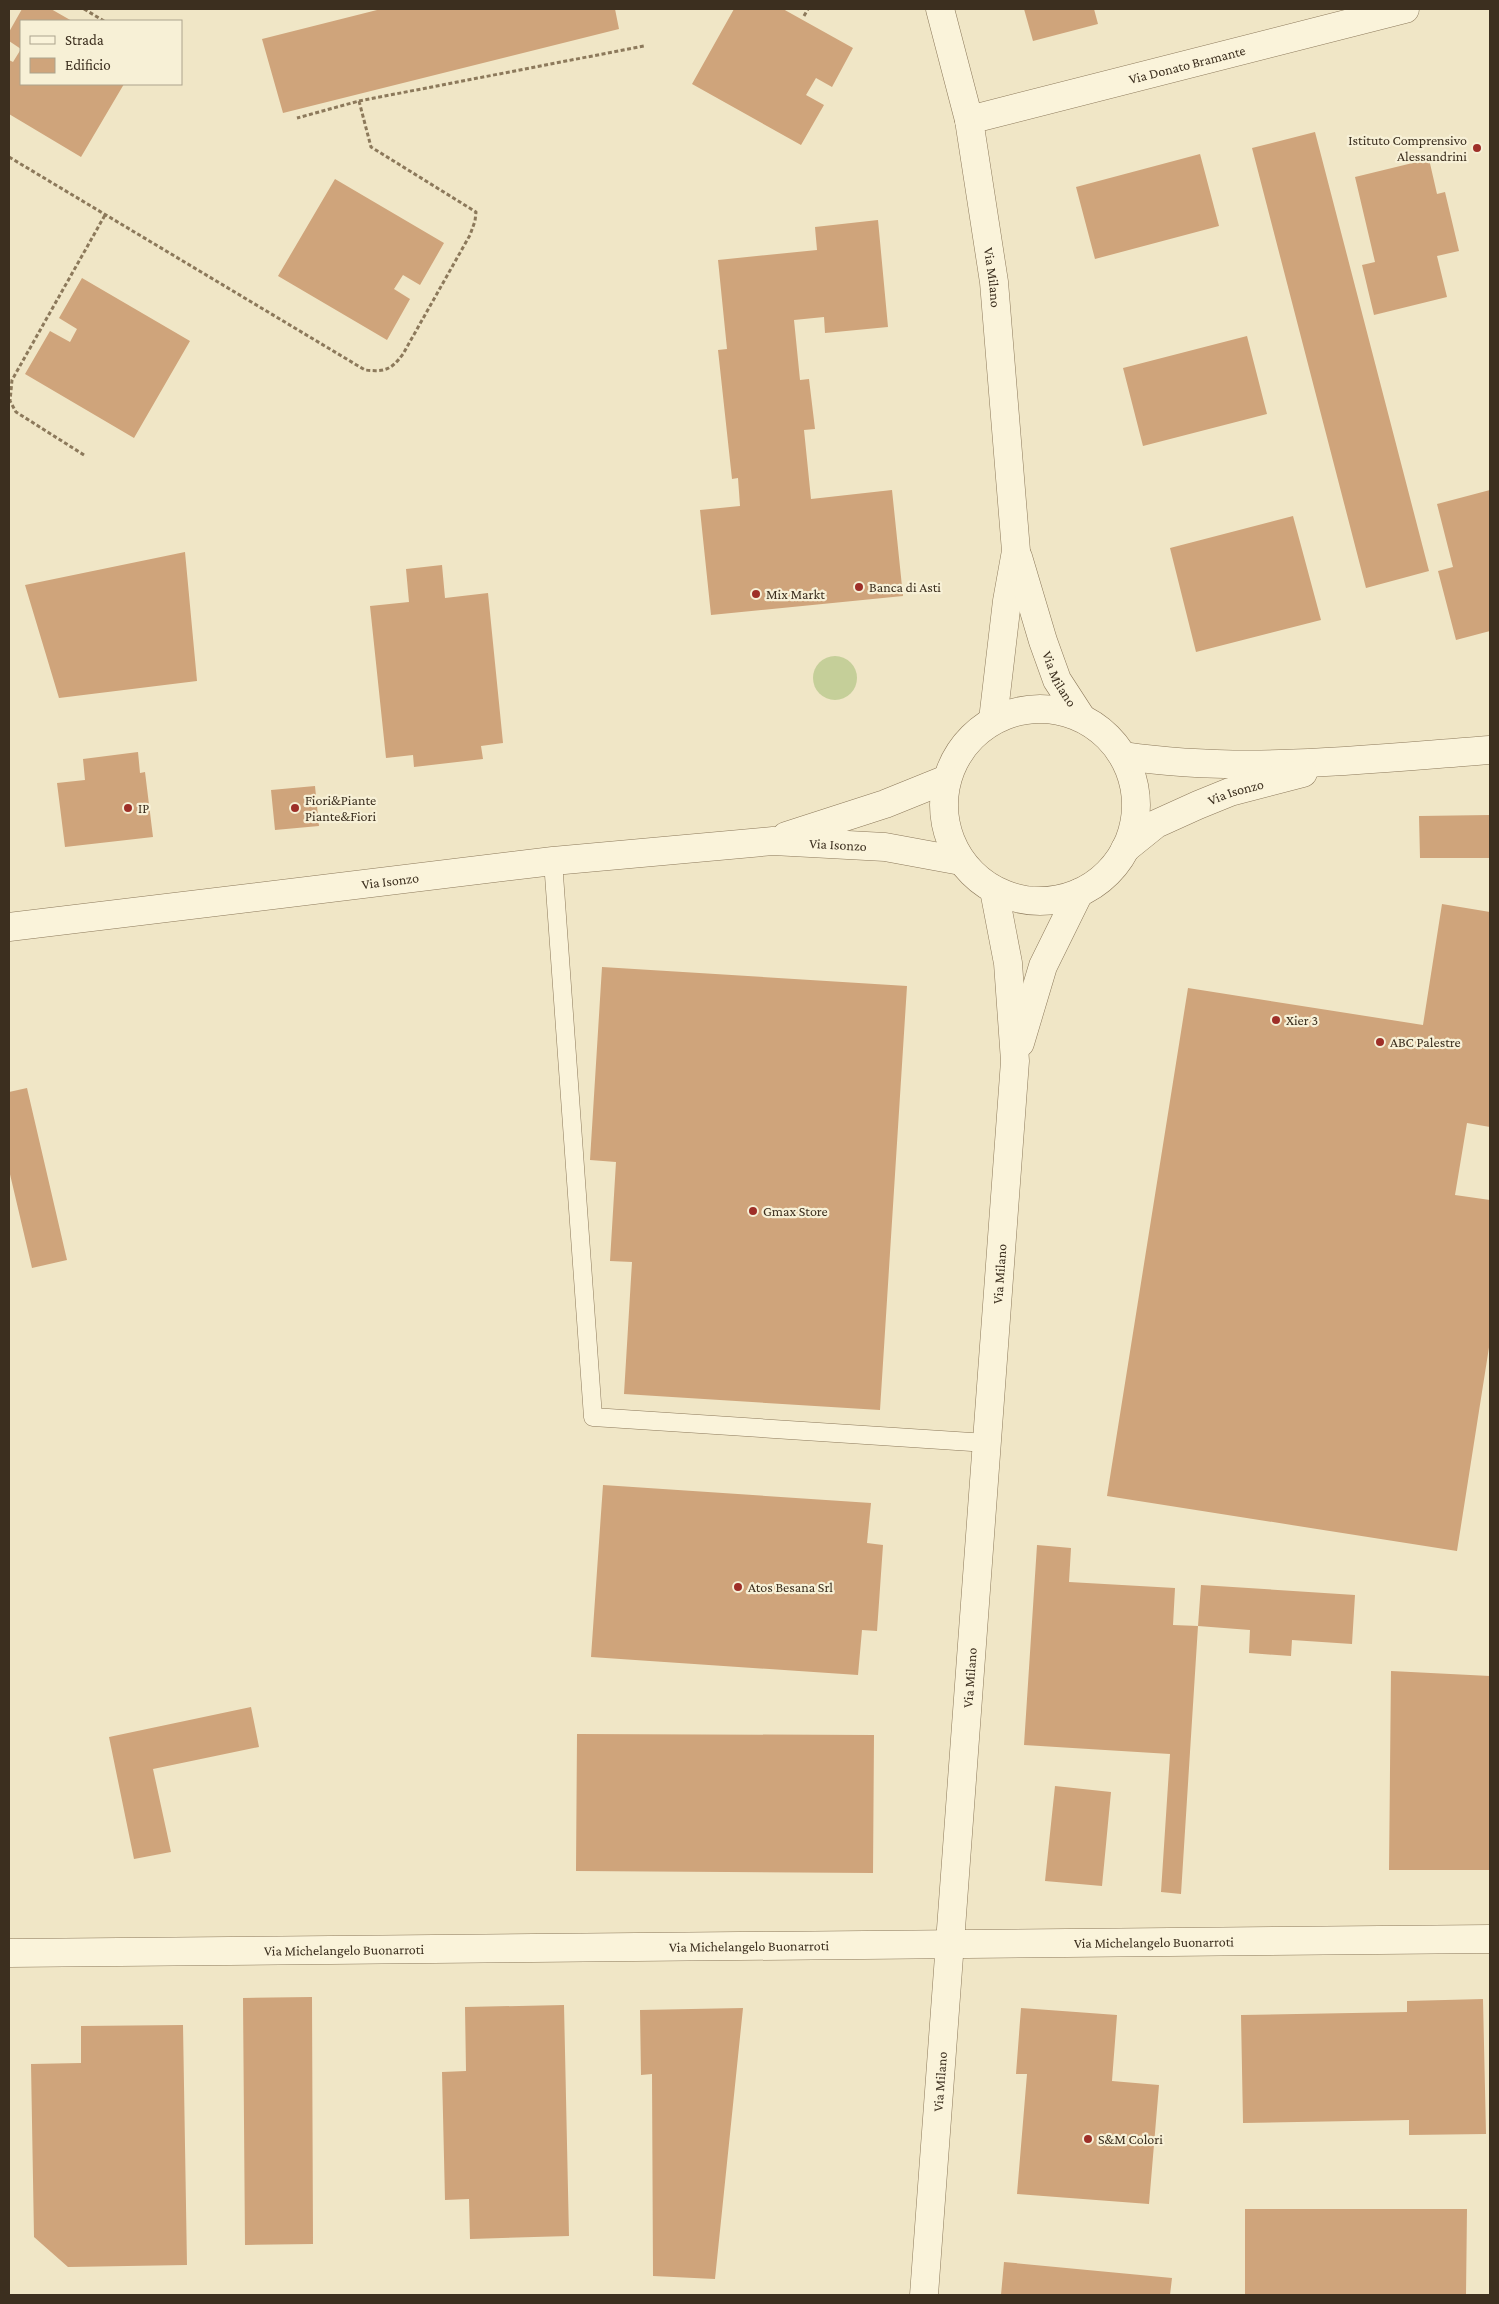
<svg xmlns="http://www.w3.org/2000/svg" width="1499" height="2304" font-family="'Crimson Pro',serif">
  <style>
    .green { fill: #c5cf99 }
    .building { fill: #cfa47b }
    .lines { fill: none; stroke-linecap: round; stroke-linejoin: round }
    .service-casing { stroke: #8c795b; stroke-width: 19 }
    .minor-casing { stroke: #8c795b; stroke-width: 29 }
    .tertiary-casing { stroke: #8c795b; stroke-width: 29 }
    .path { stroke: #8c795b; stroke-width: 3; stroke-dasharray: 4 2.5; stroke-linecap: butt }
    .service { stroke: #faf3da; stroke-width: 18 }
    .minor { stroke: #faf3da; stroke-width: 28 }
    .tertiary { stroke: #faf3da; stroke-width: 28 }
    .poi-dot { fill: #9e2f28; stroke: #f7f0d6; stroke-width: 2 }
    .labels { text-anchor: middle; stroke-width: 4.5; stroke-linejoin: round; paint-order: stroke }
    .street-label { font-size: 14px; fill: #3c2f1f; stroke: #f7f0d6 }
    .poi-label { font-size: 14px; fill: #3c2f1f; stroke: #f7f0d6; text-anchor: start }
  </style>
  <rect width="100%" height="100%" fill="#f0e6c6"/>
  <!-- green -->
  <path class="green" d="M813 678a22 22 0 1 1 44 0a22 22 0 1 1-44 0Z"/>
  <!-- building -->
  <path class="building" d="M22,9h29l21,12h-51v63h103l-43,73 -72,-43v-54l4,2 8,-13 -12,-8v-9z
    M381,9h234l4,20 -336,84 -21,-74z
    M734,9h49l70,39 -21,39 -16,-9 -10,17 18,10 -23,40 -109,-61z
    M1024,9h70l4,15 -65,17z
    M1315,132l114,439 -63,17 -114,-440z
    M1200,154l19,72 -124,33 -19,-72z
    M1429,159l8,35 8,-2 14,59 -22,5 10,41 -73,18 -12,-50 13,-3 -20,-85z
    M335,179l109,64 -24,42 -17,-10 -9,14 16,10 -23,41 -109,-64z
    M878,220l10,107 -63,6 -1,-16 -30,3 6,60 9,-1 6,50 -11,1 7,69 81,-9 11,106 -192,19 -11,-105 40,-4 -2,-28 -6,1 -14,-129 9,-1 -9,-89 99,-10 -2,-23z
    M82,278l108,63 -56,97 -109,-64 25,-43 20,11 7,-13 -18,-11z
    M1247,336l20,78 -124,32 -20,-78z
    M1490,490v141l-34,9 -18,-69 15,-4 -16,-63z
    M1293,516l28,104 -125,32 -26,-104z
    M185,552l12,129 -138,17 -34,-113z
    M442,565l3,33 43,-5 15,150 -22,3 2,13 -69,8 -1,-12 -27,3 -16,-152 39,-4 -3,-33z
    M138,752l2,21 5,-1 8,65 -88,10 -8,-64 28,-3 -2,-21z
    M315,786l4,40 -44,4 -4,-40z
    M1490,815v43h-70l-1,-42z
    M1442,904l48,8v215l-23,-4 -12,72 35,5v141l-33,210 -350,-55 81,-508 235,37z
    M602,967l305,19 -27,424 -256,-16 8,-132 -22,-1 6,-99 -26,-2z
    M27,1088l40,172 -35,8 -23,-98v-78z
    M603,1485l268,18 -4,40 16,2 -6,86 -15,-1 -4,45 -267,-18z
    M1037,1545l34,3 -2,34 106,6 -2,37 25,1 -17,268 -20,-2 9,-138 -146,-9z
    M1201,1585l154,10 -3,49 -60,-4 -1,16 -42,-3 1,-23 -52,-4z
    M1391,1671l99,5v194h-101z
    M251,1707l8,40 -106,22 18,83 -37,7 -25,-122z
    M577,1734l297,1 -1,138 -297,-2z
    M1055,1786l56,6 -9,94 -57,-5z
    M312,1997l1,247 -68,1 -2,-247z
    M1483,1999l3,135 -77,1v-15l-166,3 -2,-108 166,-3v-11z
    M564,2005l5,231 -99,3 -1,-40 -24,1 -3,-128 24,-1 -1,-64z
    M743,2008l-28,271 -62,-3 -1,-202 -11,1 -1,-65z
    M1021,2008l96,7 -5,66 47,4 -10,119 -132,-10 10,-120h-11z
    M183,2025l4,240 -119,2 -34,-30 -3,-173 50,-1v-37z
    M1245,2209h222l-1,86h-221z
    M1004,2262l168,16 -2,17h-169z"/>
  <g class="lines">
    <defs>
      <path id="service" d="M553,861l40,556 394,26"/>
      <g id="minor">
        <path id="s1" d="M940,9l29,111 25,162 22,269 -9,50 -14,119"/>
        <path id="s2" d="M969,120l436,-111"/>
        <path id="s3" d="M1018,557l25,84 14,39 24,37"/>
        <path id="s4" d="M9,1953l1481,-14"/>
      </g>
      <g id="tertiary">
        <circle cx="1040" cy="805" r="96"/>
        <path d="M1124,756c121,18 245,3 366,-6"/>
        <path d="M786,836l99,-32 62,-25"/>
        <path id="s5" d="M1125,849l31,-25 42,-19 32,-13 73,-19"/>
        <path id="s6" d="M9,927l544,-66 220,-20 112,6 76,14"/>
        <path d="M1020,1043l23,-77 36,-73"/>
        <path id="s7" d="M924,2295l91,-1234 -7,-98 -14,-73"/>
      </g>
    </defs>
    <!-- service casing -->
    <use href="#service" class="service-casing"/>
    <!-- minor casing -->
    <use href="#minor" class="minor-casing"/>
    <!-- tertiary casing -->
    <use href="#tertiary" class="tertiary-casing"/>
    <!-- path -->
    <path class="path" d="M84,9l20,12
      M804,16l4,-7
      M359,101l285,-55
      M9,157l356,213c20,2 26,0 38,-16l67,-119 5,-14 1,-9 -105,-65 -12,-46 -62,17
      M84,455l-68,-43 -6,-11 2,-21 93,-165"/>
    <!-- service -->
    <use href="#service" class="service"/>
    <!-- minor -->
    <use href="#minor" class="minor"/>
    <!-- tertiary -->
    <use href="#tertiary" class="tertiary"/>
  </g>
  <!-- markers -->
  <g class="poi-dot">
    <circle cx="1477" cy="148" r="5"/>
    <circle cx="859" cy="587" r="5"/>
    <circle cx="756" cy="594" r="5"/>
    <circle cx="128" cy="808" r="5"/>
    <circle cx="295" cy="808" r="5"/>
    <circle cx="1276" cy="1020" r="5"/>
    <circle cx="1380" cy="1042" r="5"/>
    <circle cx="753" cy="1211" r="5"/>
    <circle cx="738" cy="1587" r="5"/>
    <circle cx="1088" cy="2139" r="5"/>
  </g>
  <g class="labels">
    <!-- street labels -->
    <g class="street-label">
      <text dy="5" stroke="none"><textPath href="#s2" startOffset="225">Via Donato Bramante</textPath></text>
      <text dy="5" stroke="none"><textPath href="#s1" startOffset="274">Via Milano</textPath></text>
      <text dy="5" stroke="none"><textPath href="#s3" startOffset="129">Via Milano</textPath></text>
      <text dy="5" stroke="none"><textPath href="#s5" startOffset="126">Via Isonzo</textPath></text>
      <text dy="5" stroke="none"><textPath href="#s6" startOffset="834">Via Isonzo</textPath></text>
      <text dy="5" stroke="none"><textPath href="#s6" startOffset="384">Via Isonzo</textPath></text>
      <text dy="5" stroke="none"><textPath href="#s7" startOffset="1024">Via Milano</textPath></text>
      <text dy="5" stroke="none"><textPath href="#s7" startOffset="619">Via Milano</textPath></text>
      <text dy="5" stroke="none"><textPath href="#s4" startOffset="1145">Via Michelangelo Buonarroti</textPath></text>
      <text dy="5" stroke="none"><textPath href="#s4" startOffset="740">Via Michelangelo Buonarroti</textPath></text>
      <text dy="5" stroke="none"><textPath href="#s4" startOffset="335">Via Michelangelo Buonarroti</textPath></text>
      <text dy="5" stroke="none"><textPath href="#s7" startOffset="214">Via Milano</textPath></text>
    </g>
    <!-- poi labels -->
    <g class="poi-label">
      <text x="1467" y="145" text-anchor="end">Istituto Comprensivo<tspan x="1467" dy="16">Alessandrini</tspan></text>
      <text x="869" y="592">Banca di Asti</text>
      <text x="766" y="599">Mix Markt</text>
      <text x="305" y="805">Fiori&amp;Piante<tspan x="305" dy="16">Piante&amp;Fiori</tspan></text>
      <text x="138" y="813">IP</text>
      <text x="1286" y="1025">Xier 3</text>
      <text x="1390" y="1047">ABC Palestre</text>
      <text x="763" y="1216">Gmax Store</text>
      <text x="748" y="1592">Atos Besana Srl</text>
      <text x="1098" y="2144">S&amp;M Colori</text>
    </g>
  </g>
  <!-- border -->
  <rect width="1499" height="2304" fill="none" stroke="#3c2f1f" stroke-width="20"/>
  <!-- legend -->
  <rect x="20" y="20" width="162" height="65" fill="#f7f0d6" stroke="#aca38d"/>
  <rect x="30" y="36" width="25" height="8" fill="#faf3da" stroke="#aca38d"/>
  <text x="65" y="45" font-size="15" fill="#3c2f1f">Strada</text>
  <rect x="30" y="58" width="25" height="15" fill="#cfa47b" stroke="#aca38d"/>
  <text x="65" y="70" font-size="15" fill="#3c2f1f">Edificio</text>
</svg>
